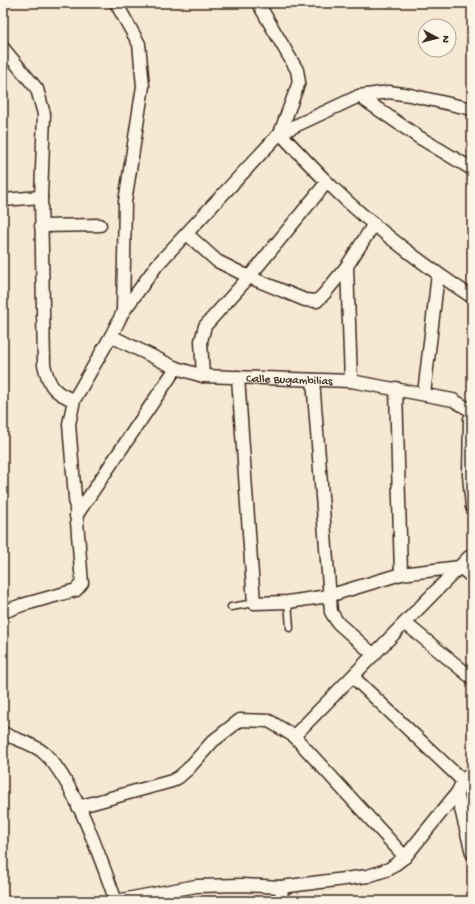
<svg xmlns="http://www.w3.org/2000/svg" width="475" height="904" font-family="'Gochi Hand',sans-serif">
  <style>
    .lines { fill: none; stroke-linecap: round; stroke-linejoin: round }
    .service-casing { stroke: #3b2a1e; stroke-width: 9 }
    .minor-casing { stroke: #3b2a1e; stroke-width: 15 }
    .service { stroke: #fcf5e5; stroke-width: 6 }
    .minor { stroke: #fcf5e5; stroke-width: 12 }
    .labels { text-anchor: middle; stroke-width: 3; stroke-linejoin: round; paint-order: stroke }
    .street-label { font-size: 12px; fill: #3b2a1e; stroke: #fcf5e5 }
  </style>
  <rect width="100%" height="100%" fill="#f7e8d4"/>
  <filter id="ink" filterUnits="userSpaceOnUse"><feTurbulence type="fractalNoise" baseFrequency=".025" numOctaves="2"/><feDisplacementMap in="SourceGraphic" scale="8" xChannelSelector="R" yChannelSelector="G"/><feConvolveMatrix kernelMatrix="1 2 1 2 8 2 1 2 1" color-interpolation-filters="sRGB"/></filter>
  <g filter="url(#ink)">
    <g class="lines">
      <defs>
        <path id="service" d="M288,602l2,26
          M231,607l23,-4"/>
        <g id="minor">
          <path d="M116,3l23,41 4,42 -18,116 -2,110"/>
          <path d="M258,3l39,67 2,12 -19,51c15,16 30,32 46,48 44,44 95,82 146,116"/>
          <path d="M3,48l34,41 7,25 -3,83 3,168c5,20 9,28 30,35"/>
          <path d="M359,96l58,40 55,33"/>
          <path d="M3,200l38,-3"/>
          <path d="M41,226l59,-1"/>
          <path d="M187,234l30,27 32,16 56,23 12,1 7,-7 23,-28"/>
          <path id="s1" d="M111,336l65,32 27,8 148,5 102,19 19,11"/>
          <path d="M203,376l-2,-35 4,-15 44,-49 78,-95"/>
          <path d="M238,377l16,226 34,-1 40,-6 73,-22 59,-7 12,10"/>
          <path d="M313,380l18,232 7,11 36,32"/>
          <path d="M351,381l-4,-115 27,-42"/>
          <path d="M396,388l5,186"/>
          <path d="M424,394l14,-120"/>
          <path d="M472,415l-2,4 -1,56 3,32"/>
          <path d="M76,516l100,-148"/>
          <path d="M3,612l19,-7 54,-15 6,-7 -13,-159 5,-24 37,-64 12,-24 34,-47 123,-132 79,-37 30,-4 21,3 62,14"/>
          <path d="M405,623l67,55"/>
          <path d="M353,677l110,104"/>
          <path d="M3,733c13,7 30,10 41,20 31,28 57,108 72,148"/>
          <path d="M294,736l178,-182"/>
          <path d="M457,793l15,60"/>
          <path d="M78,807l94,-26 7,-4 9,-8 25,-28 27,-21 29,1 25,15 111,121"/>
          <path d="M281,887l1,14"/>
          <path d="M116,901l80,-15 46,-1 39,2 87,-11 21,-7 16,-12 52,-64 6,-12 9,-9"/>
        </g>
      </defs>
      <!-- service casing -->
      <use href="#service" class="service-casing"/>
      <!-- minor casing -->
      <use href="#minor" class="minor-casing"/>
      <!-- service -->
      <use href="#service" class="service"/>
      <!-- minor -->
      <use href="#minor" class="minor"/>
    </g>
  </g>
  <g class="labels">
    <!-- street labels -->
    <g class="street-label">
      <text dy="4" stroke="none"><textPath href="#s1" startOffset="187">Calle Bugambilias</textPath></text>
    </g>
  </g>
  <!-- margin -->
  <rect width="475" height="904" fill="none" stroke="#fcf5e5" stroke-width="16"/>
  <rect x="8" y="8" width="459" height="888" fill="none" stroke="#3b2a1e" stroke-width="1.5" filter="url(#ink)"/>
  <!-- north arrow -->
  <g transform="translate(437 38) rotate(97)"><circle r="19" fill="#fcf5e5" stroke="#afa495"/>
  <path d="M0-3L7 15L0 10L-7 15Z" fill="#3b2a1e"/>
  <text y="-6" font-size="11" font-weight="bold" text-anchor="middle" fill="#3b2a1e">N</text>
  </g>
</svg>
